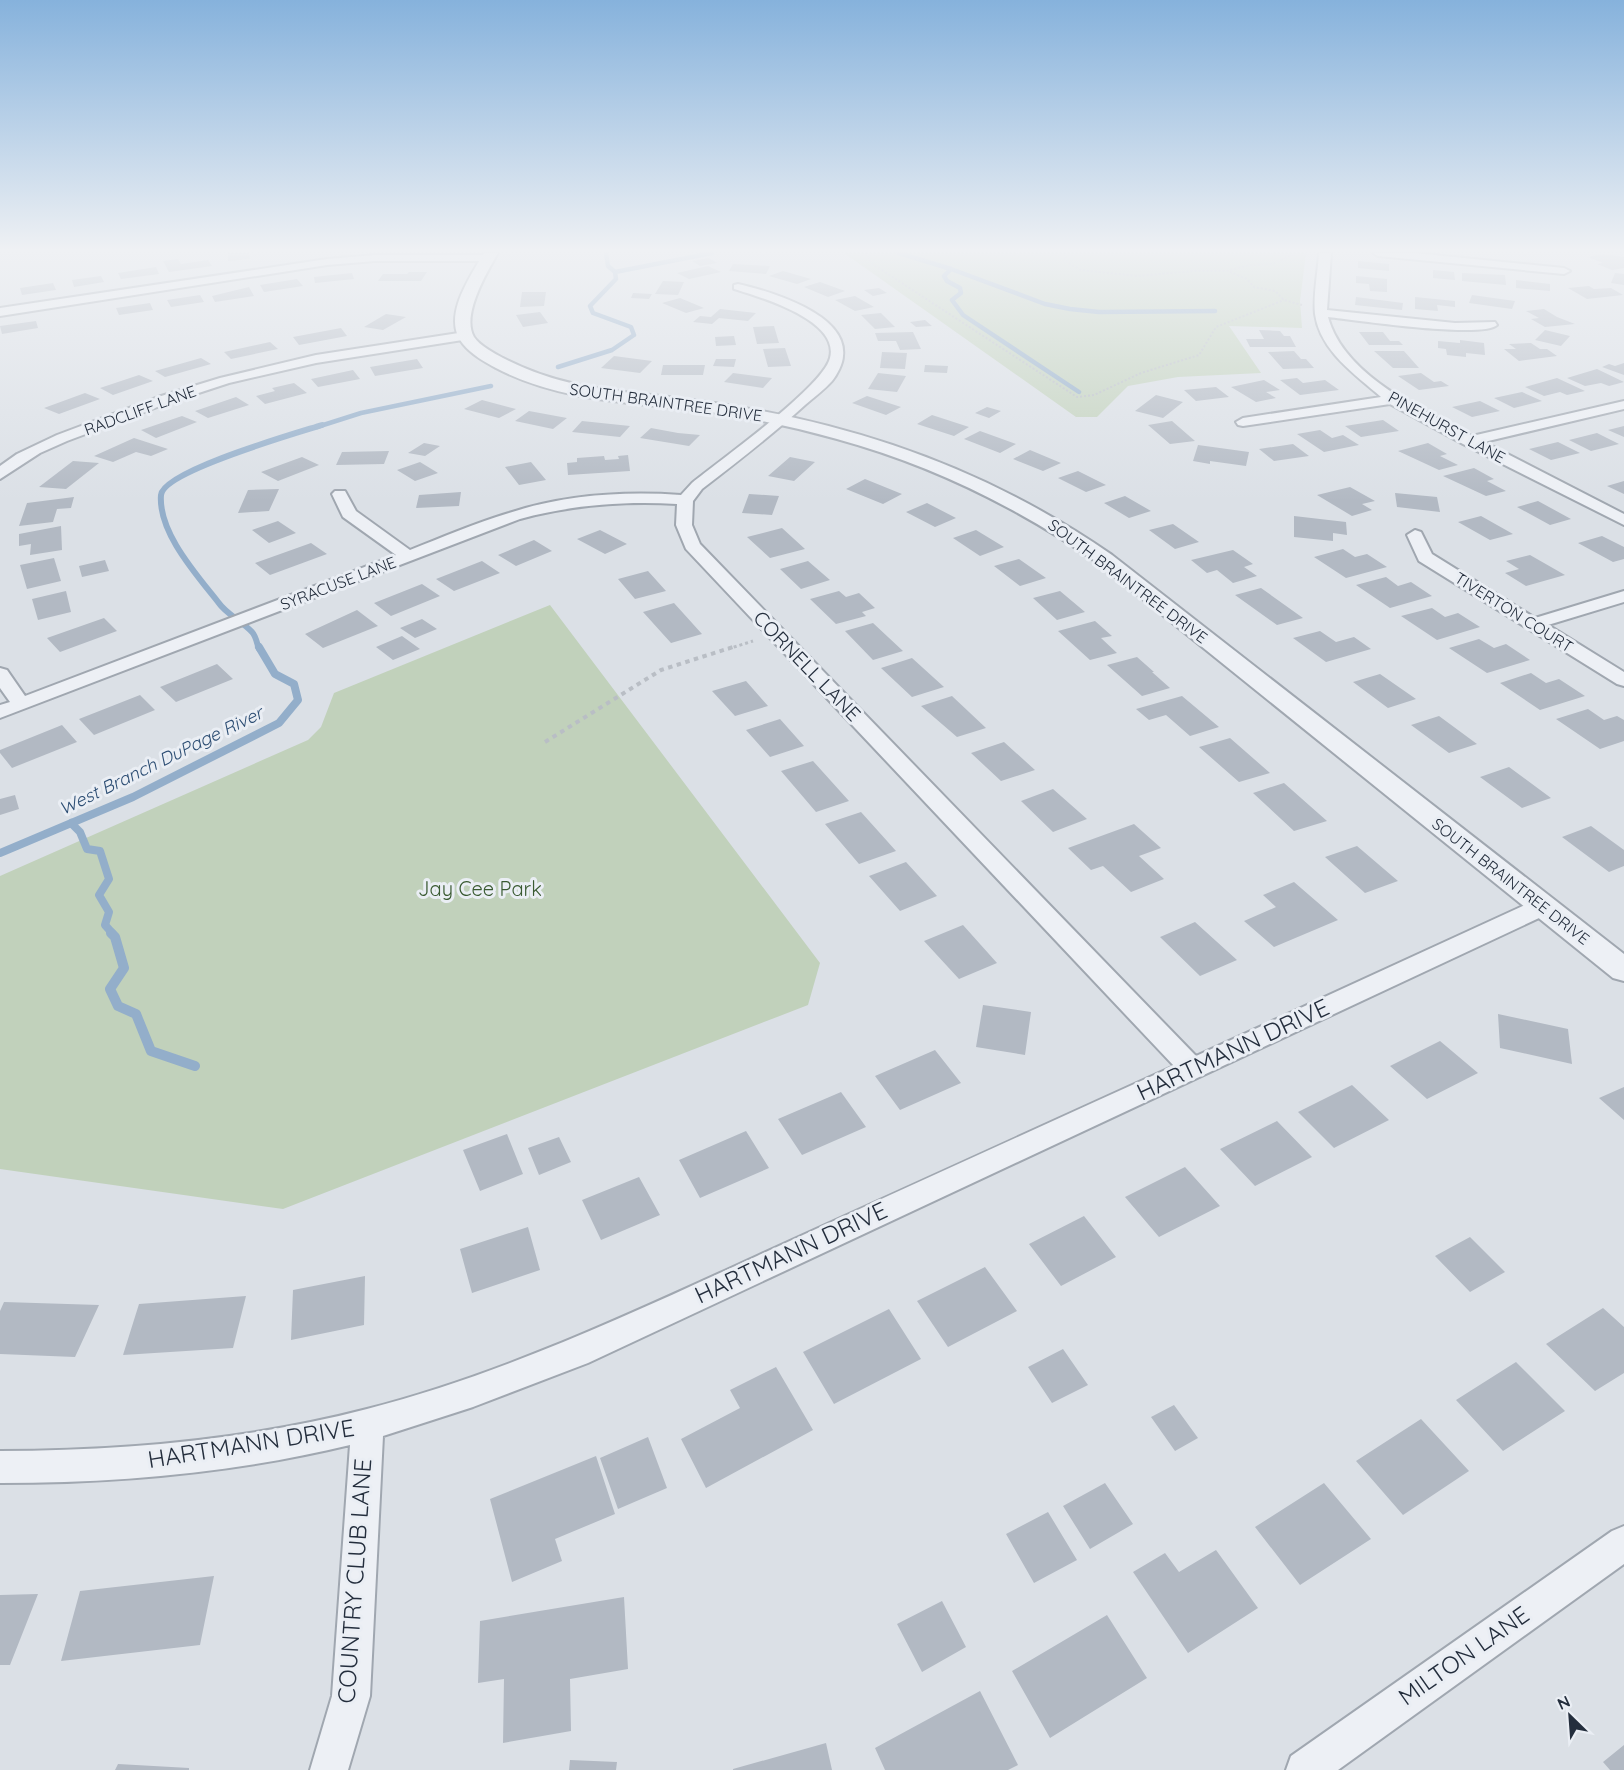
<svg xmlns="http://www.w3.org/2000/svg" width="1624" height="1770" font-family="Quicksand,sans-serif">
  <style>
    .green { fill: #c1d1bb }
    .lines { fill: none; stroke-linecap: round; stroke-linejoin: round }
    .stream-far3 { stroke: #93aeca; stroke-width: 4.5 }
    .stream-far2 { stroke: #93aeca; stroke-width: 6 }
    .stream-far1 { stroke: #93aeca; stroke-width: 8 }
    .stream { stroke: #93aeca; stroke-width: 10 }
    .building { fill: #b2b9c3 }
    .minor-casing { stroke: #a0a7b0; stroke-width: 4 }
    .tertiary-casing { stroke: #a0a7b0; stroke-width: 4 }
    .path-far2 { stroke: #b9bec5; stroke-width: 2; stroke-dasharray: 2 2; stroke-linecap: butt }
    .path-far1 { stroke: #b9bec5; stroke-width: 3; stroke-dasharray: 3 3; stroke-linecap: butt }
    .path { stroke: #b9bec5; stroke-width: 4; stroke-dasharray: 4.5 4.5; stroke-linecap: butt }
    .minor { fill: #edf0f5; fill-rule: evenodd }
    .tertiary { fill: #edf0f5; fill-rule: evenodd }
    .labels { text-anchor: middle; stroke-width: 6; stroke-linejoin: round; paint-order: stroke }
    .far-street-label { font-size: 16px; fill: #242e3d; stroke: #eaeef4 }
    .far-water-label { font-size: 18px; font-style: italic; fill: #2c4d73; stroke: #eaeef4 }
    .street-label { font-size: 20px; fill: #242e3d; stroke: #eaeef4 }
    .park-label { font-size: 20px; fill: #395a31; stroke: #eaeef4 }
    .near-street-label { font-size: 24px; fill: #242e3d; stroke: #eaeef4 }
  </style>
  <rect width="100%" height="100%" fill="#dbe0e6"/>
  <!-- green -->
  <path class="green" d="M844,253h462l-6,48 2,27 -73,-2 32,47 -83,4 -50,9 -31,31h-21z
    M550,605l270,358 -12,42 -525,204 -283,-40v-293l308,-136 13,-13 13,-34z"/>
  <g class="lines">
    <!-- stream-far3 -->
    <path class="stream-far3" d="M899,253l52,16 94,35 25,5 29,3 116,-1
      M951,269l-7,7 3,5 13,7 1,5 -9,7 11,15 116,77
      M615,272l97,-19
      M558,367l54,-17 22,-15 -3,-8 -38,-14 -3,-7 26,-27 -1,-7 -7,-6 -2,-13
      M317,427l44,-14 130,-27"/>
    <!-- stream-far2 -->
    <path class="stream-far2" d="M259,649c-2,-5 -3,-13 -7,-17 -10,-11 -25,-17 -34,-30 -22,-28 -60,-70 -57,-107 2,-24 136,-62 161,-70"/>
    <!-- stream-far1 -->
    <path class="stream-far1" d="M71,823l9,9 7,17 13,2 9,28 -10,16 10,17 -4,13 8,9
      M0,853l133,-56 146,-74 19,-23 -4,-16 -19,-10 -16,-27"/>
    <!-- stream -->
    <path class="stream" d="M111,933l4,4 9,31 -14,21 8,17 18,8 15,37 44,15"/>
  </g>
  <!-- building -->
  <path class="building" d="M228,253h21l1,6 -22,2z
    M1603,254l21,3v11l-12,2 -15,-6 6,-1 -15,-6z
    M709,258l8,5 -17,3 -8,-5z
    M178,259l3,5 27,-4 4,6 -43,6 -6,-11z
    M1358,261l31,3v7l-31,-3z
    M733,264l37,2 -4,8 -37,-3z
    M708,266l13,6 -32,7 -12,-6z
    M156,267l3,7 -38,5 -3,-6z
    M1433,270l21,2 1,8 -22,-2z
    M783,271l28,8 -14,5 -28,-8z
    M409,272h18l-6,9h-43l5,-7h24z
    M352,273l2,6 -39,4 -1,-6z
    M1462,273l43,2 1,10 -44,-4z
    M1615,273l9,1v11l-13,-2z
    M101,276l3,6 -30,5 -2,-7z
    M1356,276l31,3v13l-17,-1 -1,-7 -13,-1z
    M297,279l6,7 -39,6 -4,-7z
    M1516,280l34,4v7l-34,-3z
    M663,281l21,1 -6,13 -23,-1z
    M820,282l25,9 -17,6 -24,-10z
    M53,283l3,7 -34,5 -2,-7z
    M1589,286l5,3 17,-1 12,7 -36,4 -19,-11z
    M249,287l5,9 -39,6 -3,-6z
    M879,288l8,5 -14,3 -9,-6z
    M522,292h24l-2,14 -24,1z
    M633,293l19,1 -3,5 -18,-1z
    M200,295l4,7 -33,5 -4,-7z
    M1472,295l43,6 -3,8 -43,-6z
    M855,296l19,11 -19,4 -20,-11z
    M1356,297l47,6 -1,7 -47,-5z
    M1415,297l40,4v6l-18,-2 1,6 -23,-2z
    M680,298l24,10 -18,5 -24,-10z
    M150,303l3,7 -34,5 -3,-7z
    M720,309l36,4 -8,8 -29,-3 -7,6 -19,-2 7,-6 11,1z
    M1544,309l13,8 18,7 -30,3 -14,-8 8,-1 -13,-7z
    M540,312l8,11 -25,4 -7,-12z
    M881,313l14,14 -20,2 -14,-14z
    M386,314l20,3 -23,13 -19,-3z
    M925,320l7,6 -16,1 -6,-5z
    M36,321l2,7 -36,6 -2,-8z
    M774,326l5,17 -22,1 -4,-17z
    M341,328l6,8 -48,9 -6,-8z
    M1259,330l21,1 4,5h6l6,11h-46l-4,-8h18z
    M1545,330l25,6 -9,10 -26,-6z
    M913,332l8,17 -21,1 -4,-9h-18l-3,-8z
    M1359,332h24l7,9h9l4,4h-34z
    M734,336l2,9 -20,1 -1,-9z
    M1460,340l24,3 1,12 -19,-2v4l-19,-2 -1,-6 -8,-1v-7l22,2z
    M270,342l8,7 -47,10 -7,-7z
    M1531,343l9,6h7l10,7 -38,5 -15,-12h12l-7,-5z
    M785,348l6,18 -23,1 -5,-18z
    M1294,351l7,8h5l8,9 -31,1 -15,-17z
    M1374,351h30l15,17h-26z
    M882,352l25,1 -2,16 -25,-1z
    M614,356l38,5 -12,12 -39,-5z
    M201,358l10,6 -46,13 -10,-6z
    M417,359l6,9 -48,8 -5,-9z
    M716,359h20l-2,8 -21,-1z
    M1624,363v12l-22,-8 7,-3 6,2z
    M663,365h42l-2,10h-42z
    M925,365l23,1 -1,7 -23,-1z
    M1597,369l27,13 -15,4 -8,-3 -16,3 -18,-8z
    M353,370l7,9 -42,8 -7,-8z
    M733,373l39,5 -9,10 -39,-6z
    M878,373l28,3 -9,16 -29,-3z
    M1421,373l13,9 7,-1 8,5 -30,4 -21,-14z
    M139,375l14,6 -40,14 -13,-7z
    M1297,378l6,5 22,-3 14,10 -39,5 -20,-15z
    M1557,378l28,13 -18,4 -7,-3 -16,4 -19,-9z
    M1264,380l16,10 -14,2 10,6 -20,4 -25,-15z
    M294,383l13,10 -42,11 -9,-8 19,-5 -3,-3z
    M1216,387l13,10 -33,4 -12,-11z
    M1522,392l20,9 -28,7 -20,-10z
    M85,393l15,6 -41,15 -15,-6z
    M1156,395l27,7 -20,16 -28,-7z
    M867,396l34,11 -15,8 -34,-12z
    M236,397l13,8 -41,13 -13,-7z
    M482,400l34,9 -17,9 -35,-9z
    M1480,401l20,10 -28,6 -20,-10z
    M987,407l14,4 -12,7 -14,-5z
    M529,411l38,7 -14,11 -38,-8z
    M932,415l37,12 -15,9 -37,-12z
    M182,416l15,6 -41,16 -15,-8z
    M1383,420l16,11 -38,6 -16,-11z
    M582,421l48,5 -10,11 -48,-5z
    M1172,421l23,20 -25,3 -22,-19z
    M1624,426v11l-16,-7z
    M651,428l27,5 22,2 -11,11 -49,-8z
    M1320,430l12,8 11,-3 16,10 -35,7 -27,-18z
    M980,431l36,13 -16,9 -36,-14z
    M1597,433l22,11 -28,7 -22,-11z
    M134,438l34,11 -17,7 -15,-4 -23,10 -19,-6z
    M1558,442l22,11 -29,7 -22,-11z
    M424,443l16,3 -15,10 -17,-3z
    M1428,443l19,11 -7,2 18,9 -19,5 -41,-19z
    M1293,444l16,12 -35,5 -15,-12z
    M1198,445l51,7 -3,14 -36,-5v3l-17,-3z
    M1030,450l31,13 -18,8 -30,-12z
    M389,451l-5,13 -48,1 6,-13z
    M628,455l2,16 -62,4 -1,-12 10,-1v-4l27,-2 1,4 14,-1 -1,-3z
    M302,457l17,8 -41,16 -17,-9z
    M790,457l25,5 -21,19 -26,-5z
    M73,461l26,2 -33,26 -27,-2z
    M420,462l18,11 -23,8 -18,-11z
    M531,462l15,18 -27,5 -14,-18z
    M1474,468l20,11 -7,2 19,10 -20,5 -43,-20z
    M1078,471l28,14 -20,7 -28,-14z
    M865,479l37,15 -19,10 -37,-15z
    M1624,481v13l-17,-8z
    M1350,487l25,14 -13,3 10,6 -20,6 -35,-21z
    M279,489l-10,22 -31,2 10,-23z
    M461,492l-2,14 -43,2 3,-13z
    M1395,493l42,4 3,15 -43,-5z
    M749,494l30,2 -7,19 -30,-2z
    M1125,496l26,15 -22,7 -25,-15z
    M74,497l-3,11 -14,1 -4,13 -34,4 8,-23z
    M1538,501l33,18 -21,6 -33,-18z
    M927,503l29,15 -21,9 -29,-15z
    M1294,516l52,6 1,13 -14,-2v8l-39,-4z
    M1481,516l32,18 -23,6 -32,-18z
    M278,521l18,12 -27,10 -17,-13z
    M1173,524l26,18 -24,7 -26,-19z
    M61,526l1,24 -32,5 1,-11 -12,2v-12z
    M782,528l23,21 -35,9 -23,-21z
    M600,530l27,14 -22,10 -28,-15z
    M976,530l28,17 -24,9 -27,-18z
    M1602,536l22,11v12l-11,3 -35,-19z
    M534,540l18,11 -36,15 -18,-11z
    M311,543l16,11 -57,21 -15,-12z
    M1343,549l12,8 12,-3 20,13 -41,11 -32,-21z
    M1233,550l20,14 -9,3 13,9 -24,7 -16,-13 -10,3 -16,-13z
    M1530,555l35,20 -39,11 -21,-13 14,-4 -13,-8z
    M54,558l7,23 -34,8 -7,-24z
    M1019,559l27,19 -26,8 -26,-20z
    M105,560l4,11 -27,6 -3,-11z
    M482,561l18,12 -46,18 -18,-12z
    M808,561l22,19 -29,9 -21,-20z
    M648,571l18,20 -31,8 -17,-20z
    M1386,577l12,9 13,-4 21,14 -42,12 -34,-23z
    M422,584l18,12 -49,20 -17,-13z
    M1261,588l42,30 -26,7 -42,-30z
    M66,591l5,21 -33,8 -6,-21z
    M839,591l7,6 13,-4 16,15 -13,4 4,4 -30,8 -26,-25z
    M1060,591l25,21 -28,8 -24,-22z
    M674,603l28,31 -31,9 -28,-31z
    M1432,608l13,9 13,-4 22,14 -43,13 -36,-24z
    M357,610l21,16 -55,22 -18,-14z
    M104,618l13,13 -57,21 -13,-14z
    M422,619l15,10 -22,9 -15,-10z
    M1095,621l17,15 -11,2 16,15 -27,7 -32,-29z
    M873,623l30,28 -30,9 -28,-29z
    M1320,631l16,11 18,-5 17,12 -45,13 -33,-24z
    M402,636l18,13 -27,11 -17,-13z
    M1479,639l15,9 12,-4 24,16 -43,13 -38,-25z
    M1137,657l17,15h-2l18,16 -28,8 -35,-31z
    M912,658l32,29 -32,10 -31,-29z
    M217,664l16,15 -57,23 -16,-15z
    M1531,673l15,10 13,-4 26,17 -45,14 -40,-27z
    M1380,674l36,25 -28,9 -35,-26z
    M746,681l22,25 -33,10 -23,-25z
    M140,695l15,15 -61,25 -15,-16z
    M952,696l34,32 -29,9 -36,-31z
    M1182,696l37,31 -29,9 -24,-21 -17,5 -13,-11z
    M1588,709l16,11 13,-4 7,4v21l-24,8 -44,-30z
    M1439,716l38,28 -28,9 -38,-28z
    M780,719l24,27 -34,11 -24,-27z
    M62,725l15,17 -65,26 -12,-15v-3z
    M1230,738l40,35 -31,9 -40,-35z
    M1004,742l31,28 -34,11 -30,-28z
    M813,761l36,40 -33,11 -35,-41z
    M1509,767l42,31 -29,10 -42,-31z
    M1284,783l43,38 -33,10 -41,-38z
    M1053,789l34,30 -34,13 -32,-31z
    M15,795l4,14 -19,6v-16z
    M861,812l35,39 -37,13 -34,-40z
    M1134,824l27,24 -22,8 25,23 -33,13 -28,-26 -12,4 -23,-22z
    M1591,826l33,24v16l-15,6 -47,-35z
    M1357,846l41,35 -33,12 -40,-36z
    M906,862l31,34 -37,15 -31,-35z
    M1294,882l44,38 -64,27 -30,-26 32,-14 -13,-12z
    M1195,922l42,38 -37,16 -40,-39z
    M963,925l34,38 -38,16 -35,-38z
    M983,1005l48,7 -6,43 -49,-8z
    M1498,1014l70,15 4,35 -72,-16z
    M1440,1041l38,32 -51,26 -37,-33z
    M935,1050l26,33 -61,27 -25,-34z
    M1352,1085l37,35 -55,28 -36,-36z
    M1624,1087v33l-25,-22z
    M841,1092l25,35 -64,28 -24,-36z
    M1277,1121l35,36 -57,29 -35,-37z
    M746,1131l23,37 -69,30 -21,-38z
    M507,1134l16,40 -43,17 -17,-41z
    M559,1137l12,25 -32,13 -11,-27z
    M1185,1167l35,39 -61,31 -34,-40z
    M639,1177l21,38 -59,25 -19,-40z
    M1084,1216l32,41 -55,29 -32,-42z
    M528,1227l12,43 -68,23 -12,-44z
    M1470,1237l35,35 -35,20 -35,-36z
    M985,1267l32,44 -69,36 -31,-46z
    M365,1276l-1,49 -73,15 2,-50z
    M246,1296l-13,52 -110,7 16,-51z
    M4,1302l95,3 -24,52 -75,-3v-43z
    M1603,1308l21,19v46l-29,18 -49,-47z
    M889,1309l32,50 -87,45 -31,-52z
    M1063,1349l25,36 -36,18 -24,-36z
    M1516,1362l49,49 -62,40 -47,-51z
    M776,1367l37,63 -107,58 -25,-49 59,-31 -10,-18z
    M1174,1405l24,33 -23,13 -24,-34z
    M1421,1419l48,52 -66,44 -47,-54z
    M648,1437l19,51 -49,21 -18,-51z
    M596,1456l19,58 -60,25 7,22 -50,21 -22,-83z
    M1105,1483l28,41 -43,25 -27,-43z
    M1324,1483l47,56 -71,46 -45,-58z
    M1048,1512l29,48 -43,23 -28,-49z
    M1216,1550l42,58 -70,45 -55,-81 32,-19 14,19z
    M214,1576l-14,69 -139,16 19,-70z
    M38,1594l-28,71h-10v-70z
    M624,1597l4,72 -58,10 1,52 -68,12 1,-64 -26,4 2,-62z
    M942,1601l24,46 -44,25 -25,-48z
    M1107,1615l40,63 -97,60 -38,-67z
    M980,1691l38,74 -10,5h-123l-10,-22z
    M826,1743l6,27h-99v-1z
    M1624,1745v25h-14l-7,-8z
    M570,1760l47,2 -1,8h-47z
    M118,1764l71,4v2h-74z"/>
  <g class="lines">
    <defs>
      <path id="minor" d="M1319,253h12l-4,57 128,13 40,-1 2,3c-15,14 -142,-5 -169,-8 16,59 94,93 144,119l152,-35v8l-140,33 140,72v11l-161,-81 -73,-40 -147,22 -5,-1 -2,-3 7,-4 138,-21c-25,-22 -61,-46 -66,-83 -2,-19 3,-42 4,-61z
        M1373,253h41l150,15 6,3 -6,3 -186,-18z
        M375,255h113l6,3 -6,3h-113l-48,4 -327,51v-8l327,-49z
        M738,284c31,7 110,30 105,72 0,7 -6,19 -11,25 -8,9 -18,16 -27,24 -33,30 -68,57 -103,84l-9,12 -1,24 8,19 496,512 340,-156 8,-2 8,2 3,6 -3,6 -964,451 -115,44 -90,29 -13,260 -22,74h-38l22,-74 18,-251c-115,28 -232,38 -350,38v-32c124,0 247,-11 367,-42 136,-35 263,-95 390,-153 139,-64 278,-127 417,-190l-488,-517 -10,-24 1,-21c-54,-3 -106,1 -157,15l-520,199v-13l10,-3 -10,-14v-20l7,2 18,26 371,-141 -53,-38 -11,-23 3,-3h10l11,20 54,39c33,-13 65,-27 99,-37 55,-18 114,-22 172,-18l11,-12c27,-22 131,-96 138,-125 10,-38 -70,-61 -96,-69v-4z
        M465,332l4,1 2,3 -2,3 -153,24 -87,20 -61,20 -101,38 -27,12 -40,26v-13l17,-12 40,-19 101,-38 62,-19 96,-23z
        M1415,530l6,2 11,22 103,64 89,-27v11l-76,23 76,47v14l-7,-2 -198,-123 -12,-26z
        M1624,1526v38l-286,206h-52l5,-14 321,-225z"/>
      <path id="tertiary" d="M484,253h14c-11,19 -37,62 -24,84 6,9 20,16 29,21 47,25 96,32 148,37 169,17 321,63 461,160l512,399v27l-11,-3 -515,-415c-81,-56 -166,-98 -261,-124 -39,-11 -80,-20 -120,-26 -74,-11 -153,-9 -221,-45 -11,-6 -24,-13 -33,-24 -22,-26 7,-67 21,-91z"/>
    </defs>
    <!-- minor casing -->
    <use href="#minor" class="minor-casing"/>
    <!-- tertiary casing -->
    <use href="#tertiary" class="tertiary-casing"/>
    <!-- path-far2 -->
    <path class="path-far2" d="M866,253l5,10 206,134 17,-2 47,-22 58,-18 17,-28 68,-27
      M1065,253v7l15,10 57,6 56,-5h33l24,-6 23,-1 22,-11
      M1230,272l17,7 7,8 21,4 9,9 18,5"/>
    <!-- path-far1 -->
    <path class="path-far1" d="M728,649l25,-8"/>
    <!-- path -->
    <path class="path" d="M545,742l116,-72 72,-23"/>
    <!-- minor -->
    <use href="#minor" class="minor"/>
    <!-- tertiary -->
    <use href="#tertiary" class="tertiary"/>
  </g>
  <!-- sky -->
  <linearGradient id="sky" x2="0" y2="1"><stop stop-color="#86b2dc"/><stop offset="0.5" stop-color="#eff1f4"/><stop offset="1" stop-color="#eff1f4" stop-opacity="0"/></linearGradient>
  <rect width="1624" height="501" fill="url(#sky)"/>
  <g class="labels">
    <!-- far-street labels -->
    <g class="far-street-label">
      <text transform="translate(666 402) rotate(8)" y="6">SOUTH BRAINTREE DRIVE</text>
      <text transform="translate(140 410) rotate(-20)" y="6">RADCLIFF LANE</text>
      <text transform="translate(1447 427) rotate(29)" y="6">PINEHURST LANE</text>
      <text transform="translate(1128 581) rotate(37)" y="6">SOUTH BRAINTREE DRIVE</text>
      <text transform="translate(338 583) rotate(-21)" y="6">SYRACUSE LANE</text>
      <text transform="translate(1514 612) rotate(32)" y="6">TIVERTON COURT</text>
      <text transform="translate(1511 881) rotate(38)" y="6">SOUTH BRAINTREE DRIVE</text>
    </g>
    <!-- far-water labels -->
    <g class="far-water-label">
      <text transform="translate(161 761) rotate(-26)" y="6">West Branch DuPage River</text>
    </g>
    <!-- street labels -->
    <g class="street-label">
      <text transform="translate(807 666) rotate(46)" y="7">CORNELL LANE</text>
    </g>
    <!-- park labels -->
    <g class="park-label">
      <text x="480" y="896">Jay Cee Park</text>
    </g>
    <!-- near-street labels -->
    <g class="near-street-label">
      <text transform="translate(1233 1050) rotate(-25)" y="8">HARTMANN DRIVE</text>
      <text transform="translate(791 1253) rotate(-25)" y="8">HARTMANN DRIVE</text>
      <text transform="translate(251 1444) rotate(-9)" y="8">HARTMANN DRIVE</text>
      <text transform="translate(355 1581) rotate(-86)" y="8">COUNTRY CLUB LANE</text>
      <text transform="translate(1464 1656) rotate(-35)" y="8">MILTON LANE</text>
    </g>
  </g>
  <!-- north arrow -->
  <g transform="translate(1570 1716) rotate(335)" stroke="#eaeef4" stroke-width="4.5" paint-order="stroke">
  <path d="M0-4.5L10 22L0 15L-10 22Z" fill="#242e3d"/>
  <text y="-9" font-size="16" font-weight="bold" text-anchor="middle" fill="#242e3d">N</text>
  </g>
</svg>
